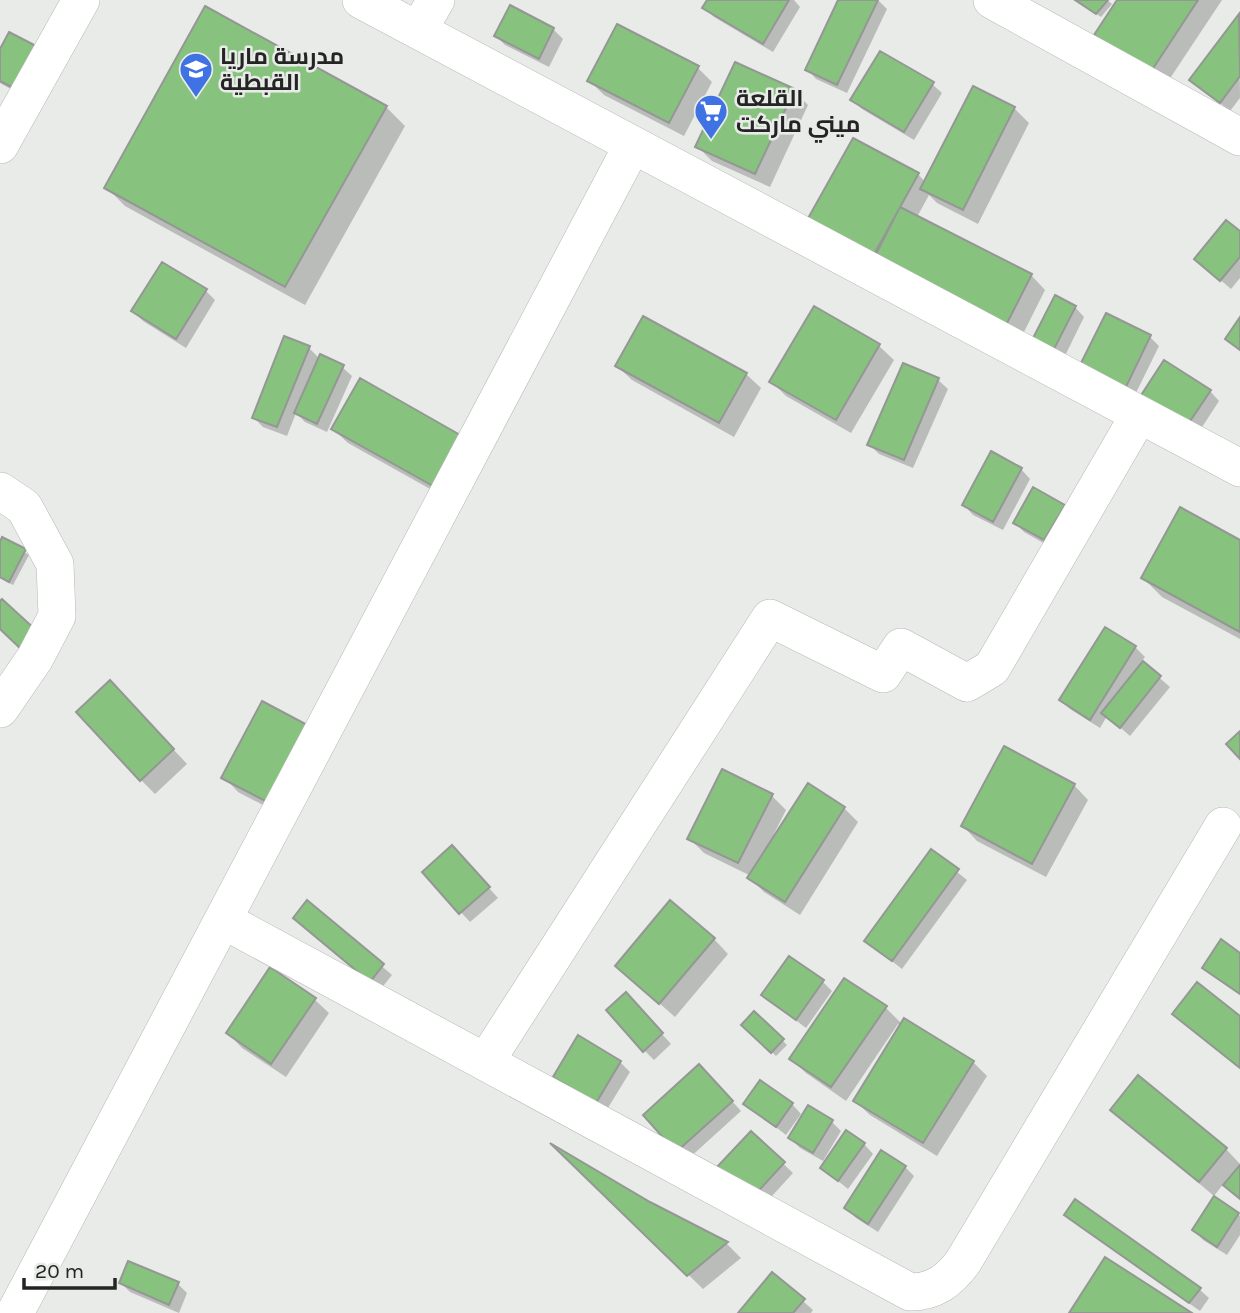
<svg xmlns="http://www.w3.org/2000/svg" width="1240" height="1313" font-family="Karla,Cairo,sans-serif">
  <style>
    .shadow { fill: #0003 }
    .building { fill: #87c37e; stroke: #949794; stroke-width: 2 }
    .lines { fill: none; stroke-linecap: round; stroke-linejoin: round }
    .street-casing { stroke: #b6b8b5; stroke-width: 38 }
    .street { stroke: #fff; stroke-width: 37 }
    .labels { text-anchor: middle; stroke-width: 5; stroke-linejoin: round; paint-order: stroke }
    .poi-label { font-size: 23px; font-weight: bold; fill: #232423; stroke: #e8ebe8; text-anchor: start }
  </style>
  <rect width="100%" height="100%" fill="#e8ebe8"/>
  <!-- shadow -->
  <path class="shadow" d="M709,0h85l6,7 -27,45 -59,-35 -9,-9z
    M840,0h38l9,9 -40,84 -31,-14 -9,-10z
    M1076,0h31l5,4 -11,13z
    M1119,0h103l-57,86 -55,-36z
    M1239,16l1,82 -10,13 -39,-31z
    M553,29l10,10 -14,28 -44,-22 -9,-9z
    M0,53l25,44 -25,-14z
    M698,68l14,14 -28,54 -80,-41 -14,-14z
    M932,84l10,9 -28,47 -52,-31 -10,-9z
    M974,88l40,20 15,15 -51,101 -41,-21 -8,-8 -12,22 114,58 14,15 -26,52 -195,-108 94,-60 8,9z
    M794,91l14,14 -38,82 -58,-26 -15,-15z
    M386,107l19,19 -100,179 -180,-99 -19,-19z
    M1240,233v45l-9,11 -35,-30z
    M163,264l43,27 9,9 -29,48 -43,-27 -10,-10z
    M1075,307l9,10 -21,43 -29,-20z
    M815,308l64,38 15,14 -43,73 -65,-37 -14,-14z
    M1150,337l9,9 -26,53 -53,-30z
    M309,348l11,11 22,8 10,9 -25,56 -22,-10 -9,-9 -9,23 -24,-9 -9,-9z
    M904,365l34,15 10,9 -35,79 -34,-14 -10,-10z
    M617,366l129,8 15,14 -27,49 -102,-57z
    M360,381l88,118 -100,-56 -15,-14z
    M1210,391l9,10 -26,40 -45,-29z
    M1021,469l9,10 -27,51 -30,-15 -9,-10z
    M1064,506l9,9 -19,34 -30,-17 -9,-9z
    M3,539l26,16 -16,30 -13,-7v-33z
    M1240,542v97l-78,-42 -19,-19z
    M1106,629l29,18 10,10 -4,5 29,25 -40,49 -23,-20 -7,12 -30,-19 -9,-9z
    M125,697l62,67 -32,30 -14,-14z
    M263,703l23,114 -48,-25 -14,-15z
    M1074,785l14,15 -42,77 -69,-36 -14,-15z
    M772,796l14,14 -12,24 3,1 67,-27 14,14 -58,93 -36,-23 -14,-14 1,-2 -47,-23 -15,-15z
    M931,851l36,29 -65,89 -36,-28z
    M461,857l37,41 -28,24 -46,-50z
    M308,903l84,72 -12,15z
    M714,939l14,15 -53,63 -58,-51z
    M1240,955v40l-36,-28z
    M823,982l9,9 -26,37 -43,-33z
    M314,999l15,14 -43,64 -44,-29 -14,-15z
    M635,1004l36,40 -17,16 -10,-10z
    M886,1008l16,16 71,38 14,14 -50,80 -67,-41 -15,-14 46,-75 -3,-2 -52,77 -40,-28 -15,-14z
    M754,1013l33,32 -11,11 -32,-31z
    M1174,1014l66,4v51l-51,-41z
    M620,1062l10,10 -24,39 -42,-25 -9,-9z
    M709,1076l32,35 -54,49 -42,-45z
    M745,1103l47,1 9,10 -15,21z
    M1112,1110l114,39 14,15v34l-16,-15 -10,13z
    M831,1121l10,10 -18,30 -23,-13 -10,-10z
    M752,1134l41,39 -31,34z
    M864,1144l9,10 -25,35 -26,-21z
    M566,1155l83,49 78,40 14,14 -38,31z
    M905,1167l9,9 -36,56 -22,-14 -10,-10z
    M1238,1214l2,2v19l-13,20 -24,-15 -9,-10z
    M1066,1215l133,74 10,9 -9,13 -124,-87z
    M772,1274l41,36 -2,3h-71z
    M121,1283l57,1 9,9 -8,20 -49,-21z"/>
  <!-- building -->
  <path class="building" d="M707,0h82l-26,44 -61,-36z
    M838,0h40l-41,85 -32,-15z
    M1075,0h33l-12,14z
    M1117,0h81l-48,73 -56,-38z
    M510,5l44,23 -15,31 -45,-23z
    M205,6l182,100 -102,181 -181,-99z
    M1239,14l1,62 -20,27 -31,-23z
    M617,24l82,42 -30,57 -82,-42z
    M9,32l29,15 -23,42 -15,-8v-32z
    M880,51l54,31 -30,50 -54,-32z
    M735,62l60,27 -40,85 -60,-27z
    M973,86l42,21 -52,103 -43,-21z
    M853,138l66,35 -46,83 -66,-36z
    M900,207l132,67 -28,55 -132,-67z
    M1226,220l14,11v26l-20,24 -26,-22z
    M162,262l45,27 -31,50 -45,-28z
    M1055,295l21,11 -23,45 -21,-11z
    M814,306l66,38 -44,76 -67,-38z
    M1106,313l45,22 -27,56 -46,-22z
    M643,316l104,57 -28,50 -104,-57z
    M1240,317v33l-15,-11z
    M284,336l26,10 -33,81 -25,-9z
    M320,354l24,11 -27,59 -23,-11z
    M1164,360l47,30 -29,43 -46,-30z
    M903,363l36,15 -35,82 -37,-15z
    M360,378l102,58 -29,50 -102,-57z
    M991,451l31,17 -29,54 -31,-17z
    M1033,487l32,18 -21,35 -31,-17z
    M1180,507l60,33v92l-99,-54z
    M2,537l24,12 -17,33 -9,-5v-35z
    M2,599l36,33 -17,17 -21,-20v-28z
    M1105,627l31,19 -46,74 -31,-20z
    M1143,661l18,15 -41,52 -19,-15z
    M110,680l64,69 -34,32 -64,-69z
    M262,701l49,26 -40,77 -50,-26z
    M1240,731v28l-14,-15z
    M1004,746l71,38 -43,80 -71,-38z
    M722,769l51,25 -35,69 -51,-24z
    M808,783l37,24 -60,95 -38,-24z
    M452,845l38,42 -31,27 -37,-42z
    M931,849l28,20 -67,92 -28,-20z
    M307,900l77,64 -14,18 -77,-64z
    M670,900l45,38 -56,66 -44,-38z
    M1221,939l19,14v41l-38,-26z
    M789,956l35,24 -28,40 -35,-25z
    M270,967l46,31 -45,66 -45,-31z
    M844,978l43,28 -56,81 -42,-28z
    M1197,982l43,34v52l-68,-54z
    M626,992l37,41 -20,19 -37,-42z
    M754,1011l30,28 -13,14 -30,-28z
    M904,1018l70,43 -51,82 -70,-42z
    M578,1035l43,26 -25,42 -43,-26z
    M699,1064l34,37 -57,51 -33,-37z
    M1138,1075l89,73 -28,34 -89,-72z
    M760,1080l33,23 -17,24 -33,-23z
    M808,1105l25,15 -20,33 -25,-15z
    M846,1130l19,13 -27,38 -18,-13z
    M751,1131l34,31 -34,37 -34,-32z
    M550,1143l100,59 78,40 -41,34z
    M881,1150l25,16 -38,58 -24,-16z
    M1240,1165v34l-17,-14z
    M1214,1196l25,17 -22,34 -25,-17z
    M1075,1199l126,89 -12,15 -125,-88z
    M1105,1257l87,56h-123z
    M128,1261l51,21 -10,23 -50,-22z
    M772,1272l33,27 -12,14h-55z"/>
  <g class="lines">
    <defs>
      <path id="street" d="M361,0l879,468
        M992,0l248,137
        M418,30l18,-30
        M0,145l81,-145
        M0,491l24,16 31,57 2,52 -22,42 -35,51
        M223,920l687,372c24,0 39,-11 53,-30l260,-436
        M486,1061l284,-443 113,56 18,-27 66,36 25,-15 147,-253
        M15,1313l617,-1167"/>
    </defs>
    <!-- street casing -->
    <use href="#street" class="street-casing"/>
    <!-- street -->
    <use href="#street" class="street"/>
  </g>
  <!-- icons -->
  <defs>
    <symbol id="school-pin" viewBox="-11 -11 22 30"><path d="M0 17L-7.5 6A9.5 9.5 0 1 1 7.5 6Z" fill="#3f72e2" stroke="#e8ebe8"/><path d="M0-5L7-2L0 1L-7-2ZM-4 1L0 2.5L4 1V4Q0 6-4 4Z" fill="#fff"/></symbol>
    <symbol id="supermarket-pin" viewBox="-11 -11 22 30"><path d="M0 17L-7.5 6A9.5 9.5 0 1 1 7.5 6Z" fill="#3f72e2" stroke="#e8ebe8"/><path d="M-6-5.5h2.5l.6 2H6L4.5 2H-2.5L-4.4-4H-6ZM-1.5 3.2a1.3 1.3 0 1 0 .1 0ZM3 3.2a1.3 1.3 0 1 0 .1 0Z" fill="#fff"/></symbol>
  </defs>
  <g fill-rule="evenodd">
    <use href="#school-pin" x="177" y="50" width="38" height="52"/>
    <use href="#supermarket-pin" x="692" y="92" width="38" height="52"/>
  </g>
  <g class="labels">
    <!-- poi labels -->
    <g class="poi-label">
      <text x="220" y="64">مدرسة ماريا<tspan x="220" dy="26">القبطية</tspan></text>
      <text x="736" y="106">القلعة<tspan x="736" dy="26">ميني ماركت</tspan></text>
    </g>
  </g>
  <!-- scale -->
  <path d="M24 1278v10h91v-10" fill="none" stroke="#232423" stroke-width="3.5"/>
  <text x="35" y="1278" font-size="21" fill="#232423" stroke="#e8ebe8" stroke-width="5" paint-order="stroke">20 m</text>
</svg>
